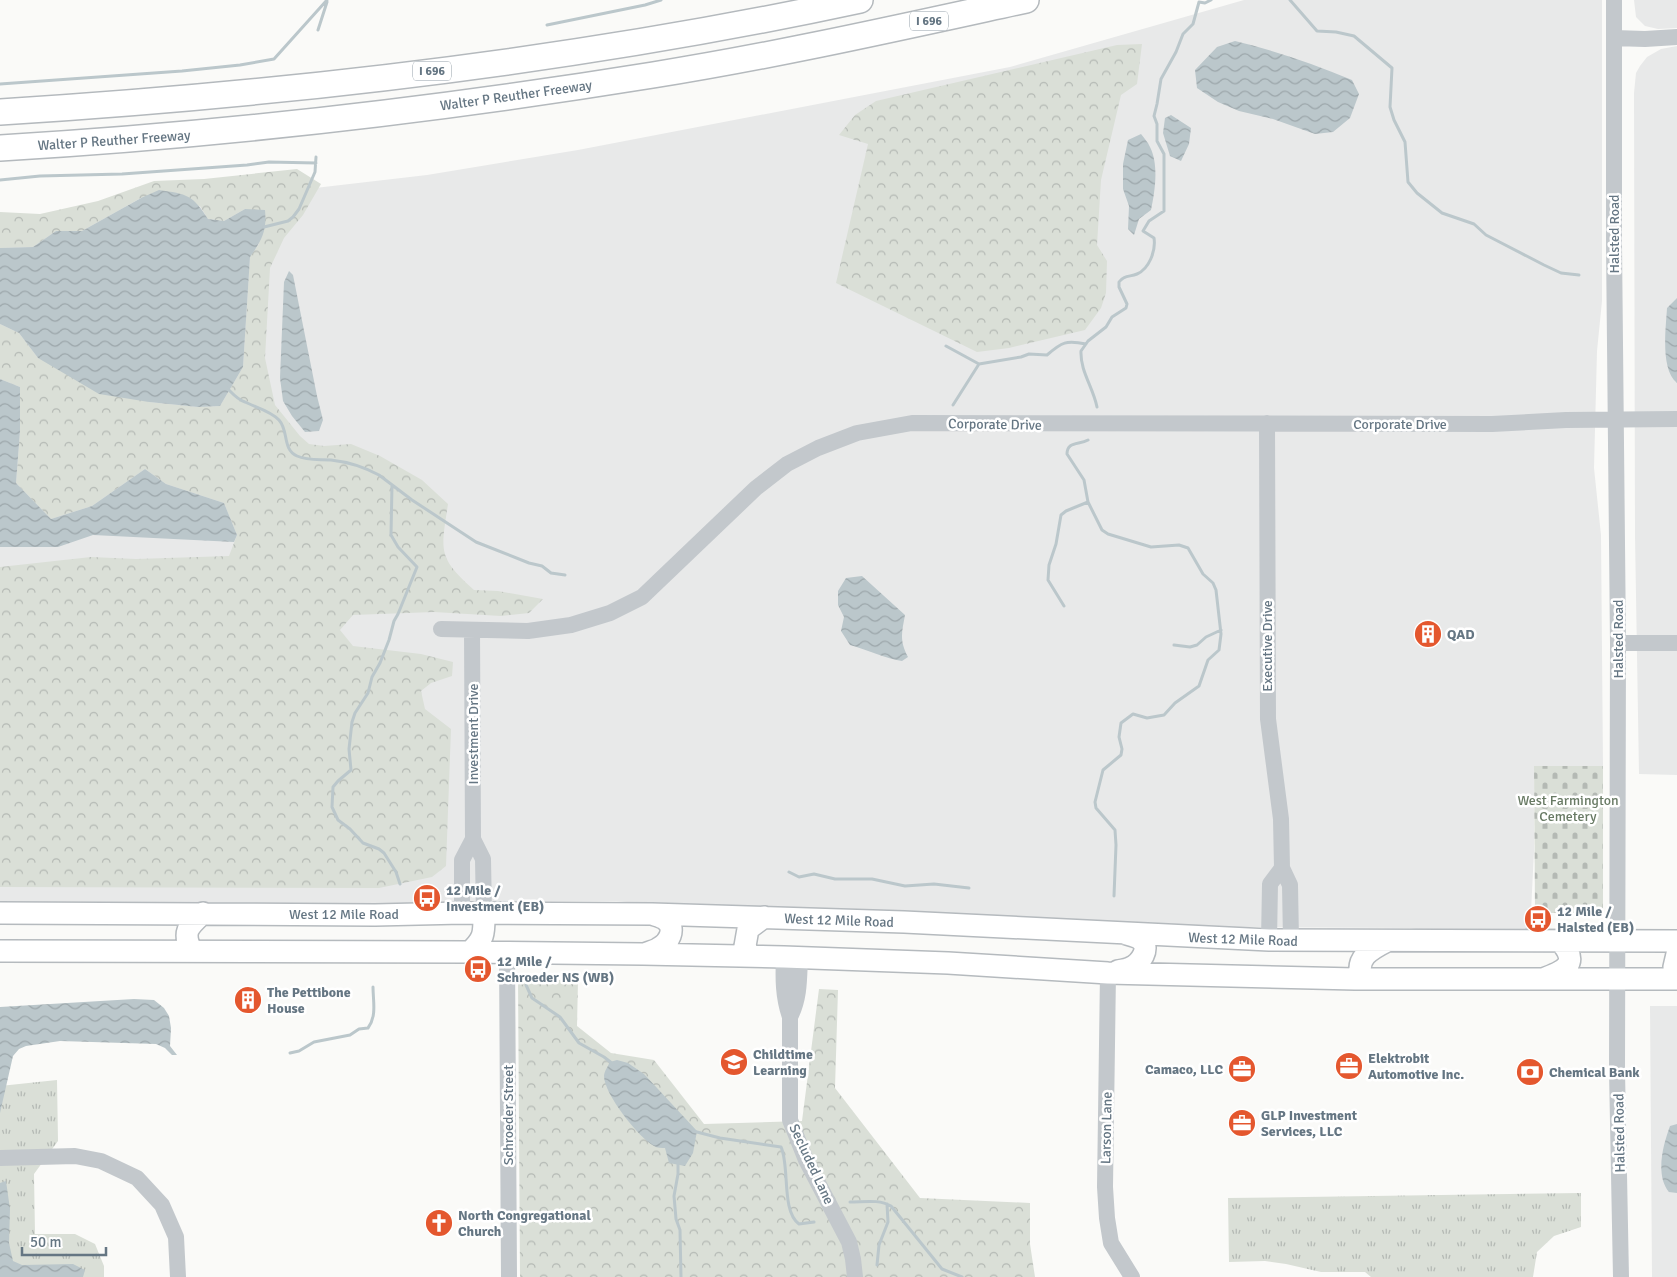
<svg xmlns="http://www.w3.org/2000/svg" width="1677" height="1277" font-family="Signika,sans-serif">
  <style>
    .built { fill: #e8e9e9 }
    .grass { fill: url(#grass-tufts) }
    .forest { fill: url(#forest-crowns) }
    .cemetery { fill: url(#cemetery-stones) }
    .water { fill: url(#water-waves) }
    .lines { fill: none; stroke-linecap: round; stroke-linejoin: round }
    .stream { stroke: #bbc7cb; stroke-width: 3 }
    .major-casing { stroke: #b5babe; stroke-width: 24 }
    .highway-casing { stroke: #b4b9bd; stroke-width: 28 }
    .minor { stroke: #c3c8cc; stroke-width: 16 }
    .major { stroke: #fff; stroke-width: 21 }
    .highway { stroke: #fff; stroke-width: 25 }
    .labels { text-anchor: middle; stroke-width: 5; stroke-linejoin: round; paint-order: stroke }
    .shield { fill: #fff; stroke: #939fa8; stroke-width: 1 }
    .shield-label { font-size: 12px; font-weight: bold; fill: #657683 }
    .street-label { font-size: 14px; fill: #657683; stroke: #fff }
    .poi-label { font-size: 14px; font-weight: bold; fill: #657683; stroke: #fff; text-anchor: start }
    .park-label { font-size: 14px; fill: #687a64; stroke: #fff }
  </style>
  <defs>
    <pattern id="grass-tufts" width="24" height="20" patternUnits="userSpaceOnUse" patternTransform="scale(1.25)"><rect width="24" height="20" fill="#dadfd7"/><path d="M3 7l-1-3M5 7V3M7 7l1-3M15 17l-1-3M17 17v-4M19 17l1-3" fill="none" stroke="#b4b9b4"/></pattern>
    <pattern id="forest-crowns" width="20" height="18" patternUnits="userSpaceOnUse" patternTransform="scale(1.25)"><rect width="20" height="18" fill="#dadfd7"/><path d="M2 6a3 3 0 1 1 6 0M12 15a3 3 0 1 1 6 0" fill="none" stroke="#b4b9b4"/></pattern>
    <pattern id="cemetery-stones" width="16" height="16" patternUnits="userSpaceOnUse" patternTransform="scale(1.25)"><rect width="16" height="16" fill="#dadfd7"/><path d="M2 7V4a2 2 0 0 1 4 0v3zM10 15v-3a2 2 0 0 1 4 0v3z" fill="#b4b9b4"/></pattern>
    <pattern id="water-waves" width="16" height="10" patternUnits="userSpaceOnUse" patternTransform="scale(1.25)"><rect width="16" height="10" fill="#bbc7cb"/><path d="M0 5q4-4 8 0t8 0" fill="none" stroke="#9ca6aa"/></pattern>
  </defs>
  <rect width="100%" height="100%" fill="#fafaf8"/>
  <!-- built -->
  <path class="built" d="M1244,0h358v301l-5,50 -3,117 7,67 2,231h-69v85l-3,61 2,25 -89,-4 -35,-5 -163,-1 -11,2 -538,-20 -80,-8 -203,1 -31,5h-383v-689l272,-25 155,-18 151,-25 432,-83z
    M1634,0h43v28l-19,1 -13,-3 -9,-9z
    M1677,46v729l-38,-1 -4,-238 -1,-443 2,-20 4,-7 7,-9 14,-8z
    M1650,1006h27v271h-25z"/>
  <!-- grass -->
  <path class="grass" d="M57,1080l1,61 -24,33 1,60h40l20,10 9,22v11h-104v-191z
    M1581,1193v34l-27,9 -17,16 -4,25h-162l-6,-5h-44l-35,-8 -21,-3 -36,1 -1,-64z"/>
  <!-- forest -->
  <path class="forest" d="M1142,44l-5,40 -16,11 -20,85 -4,65 10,16 -1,32 -5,15 -16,22 -76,18 -32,4 -141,-69 32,-139 -29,-9 16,-20 21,-14 241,-56z
    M297,169l24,15 -18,31 -19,23 -14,30 -5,90 10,47 25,31 9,8 15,2 27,-2 29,12 42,24 26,24c-7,47 -11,53 26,86l24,1 45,8 -14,14 -28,3 -67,-4 -81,3 -13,15 13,16 68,8 32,8 -1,14 -21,7 -10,8 4,18 26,20 -5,137 -14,11 -53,11 -379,-1v-320l91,-10 45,2 93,-3 8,-21 -13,-32 -58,-19 -21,-15 -53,37 -41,13 -35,-36 4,-52v-44l-20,-8v-55l19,9 19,25 111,44 49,5 22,-1 23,-39 7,-111 9,-12 -14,-35 -21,12 -16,-2 -8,-13 -59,-8 -59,33h-26l-23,16 -33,1v-36l40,2 58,-13 56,-20 50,-2z
    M518,978l60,3 -1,45 34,27 43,7 50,64 98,-3 17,-132 19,1 -3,98 85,110 110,5v41l5,33h-515z"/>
  <!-- cemetery -->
  <path class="cemetery" d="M1534,766h69v147h-68z"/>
  <!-- water -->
  <path class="water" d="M1235,41c41,10 78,23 117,39l7,14 -9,24 -17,14 -18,2 -42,-15 -34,-8 -21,-9 -21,-14 -2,-18 22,-23z
    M1171,115l20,13 -2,16 -8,17 -11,-5 -7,-23 2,-15z
    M1141,134c3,4 7,8 9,13 9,18 5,44 1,63l-12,9 -5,16 -6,-6 1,-23 -6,-17v-25l5,-24z
    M159,190c28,4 34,5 49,29l16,2 21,-12 20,1c2,21 -3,30 -15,47l-7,110 -23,39 -22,1 -49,-5 -50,-8 -61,-36 -19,-25 -19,-9v-76l33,-1 23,-16h26l59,-33z
    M289,271l4,4 24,121 6,24 -4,11 -14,1 -13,-16 -9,-15 -3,-23 4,-96z
    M1677,298v85c-17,-14 -11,-55 -10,-75z
    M0,379l20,8v44l-4,52 35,36 41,-13 53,-37 21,15 58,19 13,32 -3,7 -141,-7 -35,12h-58z
    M862,576l43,39c-3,17 -6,25 3,42l-6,4c-18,-3 -34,-11 -52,-16l-9,-14 3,-14 -6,-12v-14l8,-13z
    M134,999l20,1 10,8 5,8 2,12 -1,18 7,9h-5l-7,-7 -9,-4 -96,-3 -34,5 -7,3 -6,7 -13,57v-106z
    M617,1060l11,3 16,11 53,57 -4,22 -8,13 -16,-3 -4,-15c-3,0 -8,0 -11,-2 -15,-8 -50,-52 -50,-70 0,-4 4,-10 6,-14z
    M1677,1124v69l-8,-1c-14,-17 -6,-47 1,-66z
    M6,1181l4,28 -1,34 4,18 9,4 51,-1 12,6 -2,7h-83v-94z"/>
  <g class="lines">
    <!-- stream -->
    <path class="stream" d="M1290,0l27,31 19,1 18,4 38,32 -2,39 4,13 11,22 3,40 9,11 25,20 32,11 12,11 58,30 17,8 18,2
      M547,25l98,-20 16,-5
      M318,30l9,-28
      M0,84l182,-13 58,-6 34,-6 53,-59
      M0,180l40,-4 82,-2 125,-9 22,-3 47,1
      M264,227l24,-6 5,-4 6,-8 16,-37 1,-15
      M946,346l33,18
      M227,388c5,5 11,12 18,14 10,5 26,9 34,18 10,11 3,29 18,36 11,5 23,3 34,4 18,2 33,7 48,15l33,25 64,42 53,21 13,3 9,7 14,2
      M953,405l26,-41 42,-7 8,-3 18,1c15,-13 19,-15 39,-11
      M1097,407c-4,-20 -17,-36 -16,-56l7,-10 18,-14 6,-10 14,-9 1,-4 -8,-17v-5c5,-7 11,-5 18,-8 12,-5 19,-23 17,-36l-11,-7 6,-10 15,-10v-57l-7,-13v-17l-3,-8 3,-12 4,-25 15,-27 7,-18 10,-10 6,-22 6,1 6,-3
      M1088,440c-9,5 -21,1 -21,14l17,26 4,22 14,28 6,4 43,13 28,-2 9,3 15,26 10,9 3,7 5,44 -2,16 -11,10 -9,26 -24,17 -11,12 -17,3 -14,-4 -12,9 -2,14 3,12 -1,6 -18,15 -8,32 1,6 19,22 1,15 -2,51
      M392,485l-1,50 7,12 19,20 -19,47 -4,7 -5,19 -9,23 -8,14 -4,16 -13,20 -3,9 -3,27 2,21 -13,11 -5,6 -1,20 6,13 12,9 13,14 16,6 5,4 12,19 4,12
      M1064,606l-16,-26 1,-15 7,-21 5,-29 5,-4 22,-9
      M1174,645l16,2 7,-2 9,-8 15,-7
      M789,872l10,5 15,-3 21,5h37l33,7 29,-2 35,4
      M526,985l6,13 28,19 19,26 25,14 9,7
      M290,1053l9,-2 15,-9 36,-7 9,-6 9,-1c9,-12 5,-27 5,-41
      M693,1131l27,7 61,9c9,19 0,64 18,77l15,-2
      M678,1161v13l-4,22 2,23 4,11 1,47
      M850,1202c14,0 29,-3 41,4l51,63 20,8
      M877,1265l2,-20 9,-23 -1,-18"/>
    <defs>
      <path id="major" d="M0,913l375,2 87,-2 190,1 252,8 365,18 408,1
        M191,950c-9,-19 -2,-24 12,-37
        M0,951l470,1 173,2 141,3 164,6 160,10 247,6h322
        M470,952c15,-14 14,-19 14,-39
        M644,954c5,-2 11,-3 15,-6 10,-5 17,-19 8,-27 -4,-4 -10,-5 -15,-7
        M1677,954l-3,13 3,9
        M749,956l-4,-10 3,-17 16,-12
        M1118,971c4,-1 8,-1 12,-3 10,-4 22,-20 10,-29 -4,-3 -11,-4 -16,-6
        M1362,979c-8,-21 9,-30 25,-38
        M1543,979c21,-8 38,-15 17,-38"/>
      <path id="highway" d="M0,112c288,-18 577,-51 860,-112
        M0,148c219,-13 436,-38 653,-73 125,-20 249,-48 373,-75"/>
    </defs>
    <!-- major casing -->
    <use href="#major" class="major-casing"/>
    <!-- highway casing -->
    <use href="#highway" class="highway-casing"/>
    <!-- minor -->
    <path class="minor" d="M1614,0v244l4,399 -1,428 4,206
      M1614,38l31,1 32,-2
      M1267,423l1,296 13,100 1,49 8,17 1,55
      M441,629l87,2 43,-6 39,-12 32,-16 114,-109 31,-24 31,-16 39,-15 55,-10 580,1 74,-4 111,-1
      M472,630l1,209 10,20 1,54
      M1618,643h59
      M462,913v-53l11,-21
      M1269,940l1,-56 12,-16
      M507,953l2,324
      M784,957c-1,21 -1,40 6,60v103l16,40 43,82 4,17 2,18
      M1108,973l-3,214 2,31 4,25 21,34
      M790,1017c10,-19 9,-39 10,-60
      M0,1158l75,-2 26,5 36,17 25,27 14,32 2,40"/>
    <!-- major -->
    <use href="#major" class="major"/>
    <!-- highway -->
    <use href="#highway" class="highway"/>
  </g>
  <!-- icons -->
  <defs>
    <symbol id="building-disc" viewBox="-11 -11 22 22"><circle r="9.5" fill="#e4572e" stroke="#fff"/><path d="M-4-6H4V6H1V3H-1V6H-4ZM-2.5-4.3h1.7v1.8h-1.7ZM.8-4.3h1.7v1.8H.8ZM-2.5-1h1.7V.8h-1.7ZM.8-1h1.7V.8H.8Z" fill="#fff"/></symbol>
    <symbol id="bus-disc" viewBox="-11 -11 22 22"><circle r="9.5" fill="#e4572e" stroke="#fff"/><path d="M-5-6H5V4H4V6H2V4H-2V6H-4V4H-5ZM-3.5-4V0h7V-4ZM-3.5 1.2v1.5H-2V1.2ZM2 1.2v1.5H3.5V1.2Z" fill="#fff"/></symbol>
    <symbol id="school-disc" viewBox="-11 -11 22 22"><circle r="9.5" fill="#e4572e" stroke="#fff"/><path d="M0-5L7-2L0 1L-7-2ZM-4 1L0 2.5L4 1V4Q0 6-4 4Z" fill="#fff"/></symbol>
    <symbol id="office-disc" viewBox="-11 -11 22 22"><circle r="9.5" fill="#e4572e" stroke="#fff"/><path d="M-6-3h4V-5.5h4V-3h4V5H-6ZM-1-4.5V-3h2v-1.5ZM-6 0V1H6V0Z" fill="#fff"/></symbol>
    <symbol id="bank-disc" viewBox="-11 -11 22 22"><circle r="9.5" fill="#e4572e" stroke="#fff"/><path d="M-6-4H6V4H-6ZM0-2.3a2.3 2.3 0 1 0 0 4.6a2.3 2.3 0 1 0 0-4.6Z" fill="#fff"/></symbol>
    <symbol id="church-disc" viewBox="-11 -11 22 22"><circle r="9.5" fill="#e4572e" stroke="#fff"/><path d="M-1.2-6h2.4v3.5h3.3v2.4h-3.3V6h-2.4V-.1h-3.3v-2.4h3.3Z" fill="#fff"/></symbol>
  </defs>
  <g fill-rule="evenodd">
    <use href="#building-disc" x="1412" y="618" width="32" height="32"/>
    <use href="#bus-disc" x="411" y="882" width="32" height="32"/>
    <use href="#bus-disc" x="1522" y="903" width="32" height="32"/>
    <use href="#bus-disc" x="462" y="953" width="32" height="32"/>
    <use href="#building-disc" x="232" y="984" width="32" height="32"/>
    <use href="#school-disc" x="718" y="1046" width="32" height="32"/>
    <use href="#office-disc" x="1333" y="1050" width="32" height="32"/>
    <use href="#office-disc" x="1226" y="1053" width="32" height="32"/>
    <use href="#bank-disc" x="1514" y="1056" width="32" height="32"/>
    <use href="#office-disc" x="1226" y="1107" width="32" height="32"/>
    <use href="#church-disc" x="423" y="1207" width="32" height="32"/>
  </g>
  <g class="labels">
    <!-- shield labels -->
    <g class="shield">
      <rect x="910" y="11.5" width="38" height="19" rx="4"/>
      <rect x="413" y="61.5" width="38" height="19" rx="4"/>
    </g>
    <g class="shield-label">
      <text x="929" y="25">I 696</text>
      <text x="432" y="75">I 696</text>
    </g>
    <!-- street labels -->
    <g class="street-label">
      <text transform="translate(516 95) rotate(-8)" y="5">Walter P Reuther Freeway</text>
      <text transform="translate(114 140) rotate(-4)" y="5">Walter P Reuther Freeway</text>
      <text transform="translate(1614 234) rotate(-90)" y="5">Halsted Road</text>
      <text transform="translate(995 424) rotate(1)" y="5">Corporate Drive</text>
      <text x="1400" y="429">Corporate Drive</text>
      <text transform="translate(1618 639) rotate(-90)" y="5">Halsted Road</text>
      <text transform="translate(1267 646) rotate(-90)" y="5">Executive Drive</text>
      <text transform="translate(473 734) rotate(-90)" y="5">Investment Drive</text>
      <text x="344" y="919">West 12 Mile Road</text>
      <text transform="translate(839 920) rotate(2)" y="5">West 12 Mile Road</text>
      <text transform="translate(1243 939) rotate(2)" y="5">West 12 Mile Road</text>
      <text transform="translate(508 1115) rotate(-90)" y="5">Schroeder Street</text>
      <text transform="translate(1106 1128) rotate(-89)" y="5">Larson Lane</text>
      <text transform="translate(1619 1133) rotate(-91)" y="5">Halsted Road</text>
      <text transform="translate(812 1164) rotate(65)" y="5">Secluded Lane</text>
    </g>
    <!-- poi labels -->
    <g class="poi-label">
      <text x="1447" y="639">QAD</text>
      <text x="446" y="895">12 Mile /<tspan x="446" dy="16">Investment (EB)</tspan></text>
      <text x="1557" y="916">12 Mile /<tspan x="1557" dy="16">Halsted (EB)</tspan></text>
      <text x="497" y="966">12 Mile /<tspan x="497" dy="16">Schroeder NS (WB)</tspan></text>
      <text x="267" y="997">The Pettibone<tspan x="267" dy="16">House</tspan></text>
      <text x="753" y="1059">Childtime<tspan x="753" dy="16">Learning</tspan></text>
      <text x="1368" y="1063">Elektrobit<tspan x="1368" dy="16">Automotive Inc.</tspan></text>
      <text x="1223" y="1074" text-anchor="end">Camaco, LLC</text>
      <text x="1549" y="1077">Chemical Bank</text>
      <text x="1261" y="1120">GLP Investment<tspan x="1261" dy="16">Services, LLC</tspan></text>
      <text x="458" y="1220">North Congregational<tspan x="458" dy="16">Church</tspan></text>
    </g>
    <!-- park labels -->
    <g class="park-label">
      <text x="1568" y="805">West Farmington<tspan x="1568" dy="16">Cemetery</tspan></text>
    </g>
  </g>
  <!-- scale -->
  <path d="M22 1247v8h84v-8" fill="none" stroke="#657683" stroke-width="2.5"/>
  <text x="30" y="1247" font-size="15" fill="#657683" stroke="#ffffff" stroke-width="4" paint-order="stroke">50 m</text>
</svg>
